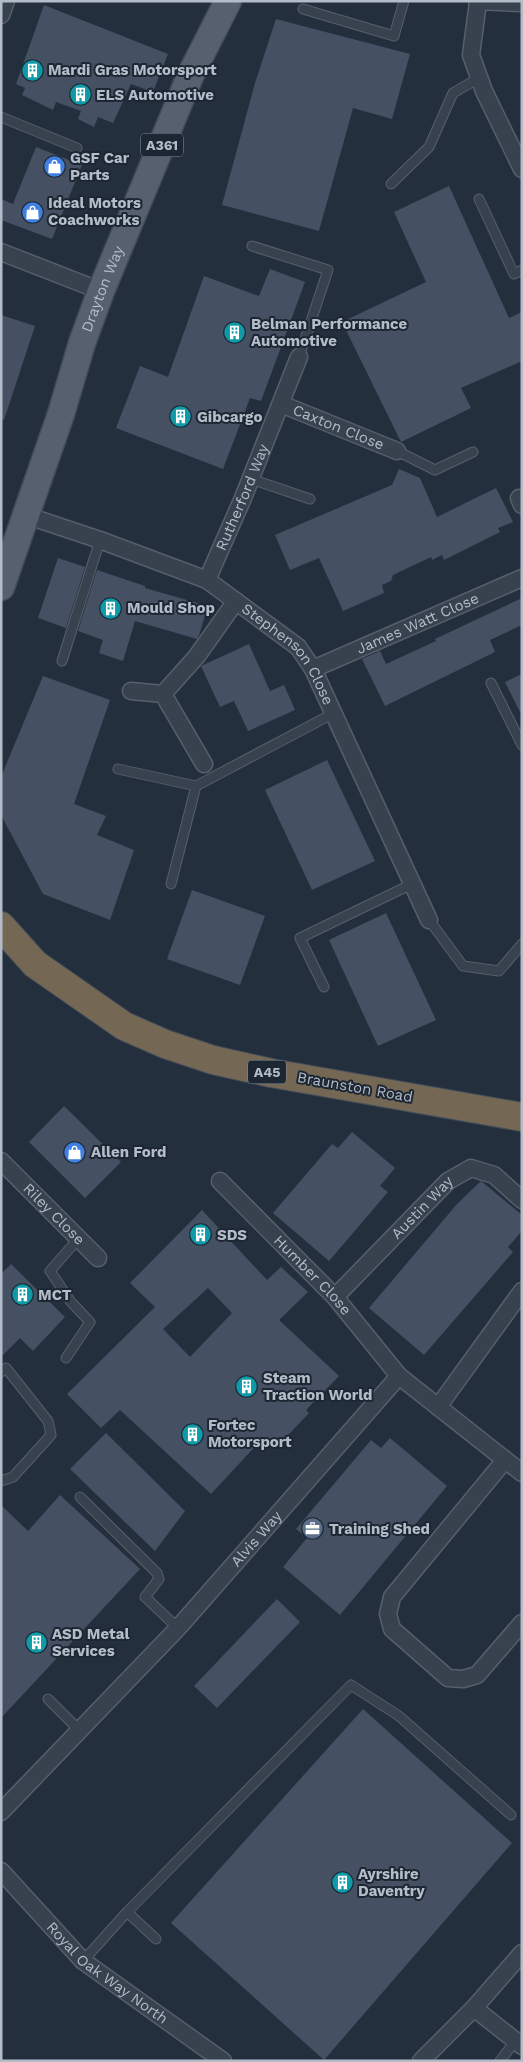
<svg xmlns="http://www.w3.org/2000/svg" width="523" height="2062" font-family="'Work Sans',sans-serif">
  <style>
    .building { fill: #455162; fill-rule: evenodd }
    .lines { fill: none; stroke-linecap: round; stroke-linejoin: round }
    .lane-casing { stroke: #565f6c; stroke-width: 11 }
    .street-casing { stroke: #565f6c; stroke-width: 19 }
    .primary-casing { stroke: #414a57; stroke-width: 29 }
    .highway-casing { stroke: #434c59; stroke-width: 30 }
    .lane { stroke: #38414e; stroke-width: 9 }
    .street { stroke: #38414e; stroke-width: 16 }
    .primary { stroke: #56606e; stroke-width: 26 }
    .highway { stroke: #746855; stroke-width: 28 }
    .labels { text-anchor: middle; stroke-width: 4; stroke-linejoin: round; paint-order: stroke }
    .shield { fill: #1d2633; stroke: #878f9c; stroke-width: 1 }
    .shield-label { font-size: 14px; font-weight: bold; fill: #b4bcc9 }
    .poi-label { font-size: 15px; font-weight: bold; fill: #b4bcc9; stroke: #1d2633; text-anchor: start }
    .street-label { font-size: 15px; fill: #b4bcc9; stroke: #1d2633 }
  </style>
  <rect width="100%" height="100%" fill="#242f3e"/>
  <!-- building -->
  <path class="building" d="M44,5l124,49 -15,38 -22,-8 -18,39 -15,-6 -4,10 -16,-8 3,-8 -25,-9 -3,8 -31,-15 3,-7 -9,-4z
    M276,19l134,35 -18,65 -39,-11 -34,123 -97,-26 33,-122z
    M36,147l46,18 -30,74 -51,-19v-21l12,5z
    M449,186l60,132 13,-6v49l-61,27 10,20 -70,34 -59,-120 84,-40 -32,-70z
    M270,269l35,13 -44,119 -11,-3 -27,71 -107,-41 24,-62 28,11 36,-101 55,20z
    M1,315l34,11 -31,94h-3z
    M399,469l21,9 17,39 59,-29 17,34 -15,6 2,4 -56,28 -2,-5 -10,5 -1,-3 -38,18 -2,6 -9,4 2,8 -41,18 -24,-53 -29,12 -15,-35 117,-50z
    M58,558l27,9 -19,61 -28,-10z
    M97,570l48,16v2l63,18 -9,29 -2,4 -62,-18 -12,40 -24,-8 4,-13 -25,-9z
    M522,598v27l-32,15 5,12 -110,54 -23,-47 18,-8 6,13 50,-23 -1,-2z
    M249,644l21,47 14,-6 11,25 -47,21 -14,-30 -14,6 -19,-41z
    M522,674v42l-17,-34z
    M43,676l67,24 -36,104 32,12 -9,19 37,15 -24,70 -67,-26 -42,-79v-38z
    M327,760l48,101 -63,29 -47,-100z
    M192,890l73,26 -25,69 -73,-26z
    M386,913l50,107 -58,26 -49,-106z
    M64,1106l57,56 -36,36 -56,-56z
    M352,1132l43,36 -15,18 8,6 -59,69 -56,-48 59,-69 6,4z
    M481,1181l41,34v16l-14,16 5,5 -89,103 -55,-47 88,-104z
    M202,1210l65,70 14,-13 27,25 -29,28 60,56 -33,34 3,3 -33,35 -12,-11 -53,57 -91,-84 -19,18 -34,-34 88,-87 -25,-24zM208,1288l24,25 -42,44 -27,-28z
    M11,1264l54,53 -32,34 -13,-13 -19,19v-83z
    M106,1433l79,78 -30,40 -85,-82z
    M390,1438l57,48 -107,129 -57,-48 24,-29 -11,-9 75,-89 10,8z
    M60,1495l80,74 -139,149v-213l27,26z
    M277,1599l23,23 -83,86 -23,-22z
    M363,1709l149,134 -188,217 -153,-137z"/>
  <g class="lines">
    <defs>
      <path id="lane" d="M303,9l91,27 10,-35
        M1,117l76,31
        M391,184l38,-37 24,-54 26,-15
        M479,199l35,75 8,-4
        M252,246l76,24 -29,87
        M397,451l38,19 38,-18
        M251,479l59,20
        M62,661l38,-121
        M491,683l31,62
        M118,769l78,17 138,-73
        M171,884l25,-98
        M429,920l34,46 36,5 23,-27
        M324,987l-24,-49 112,-54
        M66,1358l24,-36 -19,-20 -21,-31 28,-32
        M1,1372l5,-4 42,53 3,14 -38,42 -12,4
        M80,1497l77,76 2,6 -14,18 33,31
        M48,1699l32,32
        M127,1912l224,-227 48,31 112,99
        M83,1961l44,-49 29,27
        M500,2061l15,-20"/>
      <g id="street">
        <path d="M477,1l45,2"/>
        <path d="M478,2l-7,53 13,36 38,78"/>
        <path d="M1,15l5,-14"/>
        <path d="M1,252l100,39"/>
        <path id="s1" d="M281,404l116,47"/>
        <path d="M519,498l3,7"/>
        <path id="s2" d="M25,515l75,25 107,40 91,67 15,22 116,251"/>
        <path id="s3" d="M207,580l36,-82 56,-141"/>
        <path id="s4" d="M313,669l209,-91"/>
        <path d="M131,691l32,3 41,70"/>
        <path d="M163,694l34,-38 39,-55"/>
        <path id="s5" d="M1,1161l97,97"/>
        <path id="s6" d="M220,1181l115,116 64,79"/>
        <path id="s7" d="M335,1297l113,-116 23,-13 23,7 28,25"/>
        <path d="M438,1407l84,-116"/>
        <path d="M505,1460l-113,137 -4,17 4,15 56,49 15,1 14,-4 45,-52"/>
        <path id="s8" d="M1,1812l177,-184 221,-252 123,97"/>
        <path id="s9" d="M1,1871l82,90 140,100"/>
        <path d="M474,2008l48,38"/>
        <path d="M421,2061l53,-53 48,-55"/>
      </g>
      <g id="primary">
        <path id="s10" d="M1,587l60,-173 21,-71 19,-52 90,-217 37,-73"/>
      </g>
      <path id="highway" d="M1,926l34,38 89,62 41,18 48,16 58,13 251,44"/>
    </defs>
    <!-- lane casing -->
    <use href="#lane" class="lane-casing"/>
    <!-- street casing -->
    <use href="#street" class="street-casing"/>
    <!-- primary casing -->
    <use href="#primary" class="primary-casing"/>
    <!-- highway casing -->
    <use href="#highway" class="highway-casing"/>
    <!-- lane -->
    <use href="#lane" class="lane"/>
    <!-- street -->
    <use href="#street" class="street"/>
    <!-- primary -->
    <use href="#primary" class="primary"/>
    <!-- highway -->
    <use href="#highway" class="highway"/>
  </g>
  <!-- icons -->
  <defs>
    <symbol id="building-disc" viewBox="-11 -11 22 22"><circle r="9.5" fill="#0f9aa8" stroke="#1d2633"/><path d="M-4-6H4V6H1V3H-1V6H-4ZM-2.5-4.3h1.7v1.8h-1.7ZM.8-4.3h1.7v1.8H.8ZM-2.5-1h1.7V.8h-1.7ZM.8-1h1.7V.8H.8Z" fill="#fff"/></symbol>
    <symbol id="shop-disc" viewBox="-11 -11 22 22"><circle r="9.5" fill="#3f7fe0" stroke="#1d2633"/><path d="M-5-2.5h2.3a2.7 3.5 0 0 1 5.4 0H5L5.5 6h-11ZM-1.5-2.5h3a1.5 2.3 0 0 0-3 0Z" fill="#fff"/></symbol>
    <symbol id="office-disc" viewBox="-11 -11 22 22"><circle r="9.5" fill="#5c6f8a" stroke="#1d2633"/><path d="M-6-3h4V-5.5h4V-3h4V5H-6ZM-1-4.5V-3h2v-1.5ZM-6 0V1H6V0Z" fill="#fff"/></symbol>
  </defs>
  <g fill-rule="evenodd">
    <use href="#building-disc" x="20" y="58" width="25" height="25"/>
    <use href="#building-disc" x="68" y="82" width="25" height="25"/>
    <use href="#shop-disc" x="42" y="154" width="25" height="25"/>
    <use href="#shop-disc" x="20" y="200" width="25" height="25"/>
    <use href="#building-disc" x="222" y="320" width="25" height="25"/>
    <use href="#building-disc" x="168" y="404" width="25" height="25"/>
    <use href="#building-disc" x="98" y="596" width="25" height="25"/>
    <use href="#shop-disc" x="62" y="1140" width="25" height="25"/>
    <use href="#building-disc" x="188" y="1222" width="25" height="25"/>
    <use href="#building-disc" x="10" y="1282" width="25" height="25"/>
    <use href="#building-disc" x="234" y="1374" width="25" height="25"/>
    <use href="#building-disc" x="180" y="1422" width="25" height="25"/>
    <use href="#office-disc" x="300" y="1516" width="25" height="25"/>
    <use href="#building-disc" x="24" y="1630" width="25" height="25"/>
    <use href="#building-disc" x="330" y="1870" width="25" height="25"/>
  </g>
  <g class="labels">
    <!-- shield labels -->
    <g class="shield">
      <rect x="141" y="133.5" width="42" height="23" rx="4"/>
      <rect x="248" y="1060.5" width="38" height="23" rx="4"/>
    </g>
    <g class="shield-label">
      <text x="162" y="150">A361</text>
      <text x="267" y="1077">A45</text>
    </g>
    <!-- poi labels -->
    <g class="poi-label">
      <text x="48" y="75">Mardi Gras Motorsport</text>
      <text x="96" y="100">ELS Automotive</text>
      <text x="70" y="163">GSF Car<tspan x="70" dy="17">Parts</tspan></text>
      <text x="48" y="208">Ideal Motors<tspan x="48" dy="17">Coachworks</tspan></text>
      <text x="251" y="329">Belman Performance<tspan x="251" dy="17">Automotive</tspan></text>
      <text x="197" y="422">Gibcargo</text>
      <text x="127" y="613">Mould Shop</text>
      <text x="91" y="1157">Allen Ford</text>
      <text x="217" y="1240">SDS</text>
      <text x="38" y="1300">MCT</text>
      <text x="263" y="1383">Steam<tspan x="263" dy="17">Traction World</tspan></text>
      <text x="208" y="1430">Fortec<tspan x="208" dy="17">Motorsport</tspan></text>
      <text x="329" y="1534">Training Shed</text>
      <text x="52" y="1639">ASD Metal<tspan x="52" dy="17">Services</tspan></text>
      <text x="358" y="1879">Ayrshire<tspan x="358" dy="17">Daventry</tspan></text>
    </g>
    <!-- street labels -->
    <g class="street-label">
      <text dy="5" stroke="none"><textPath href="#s10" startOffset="315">Drayton Way</textPath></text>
      <text dy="5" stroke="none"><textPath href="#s1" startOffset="62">Caxton Close</textPath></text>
      <text dy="5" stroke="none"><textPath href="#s3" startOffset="90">Rutherford Way</textPath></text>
      <text dy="5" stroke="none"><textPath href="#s4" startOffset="114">James Watt Close</textPath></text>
      <text dy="5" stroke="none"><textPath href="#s2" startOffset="305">Stephenson Close</textPath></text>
      <text transform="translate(355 1087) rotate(10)" y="5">Braunston Road</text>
      <text dy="5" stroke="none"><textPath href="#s7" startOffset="125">Austin Way</textPath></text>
      <text dy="5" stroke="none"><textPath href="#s5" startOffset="75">Riley Close</textPath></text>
      <text dy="5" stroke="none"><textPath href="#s6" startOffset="132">Humber Close</textPath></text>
      <text dy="5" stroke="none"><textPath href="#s8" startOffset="374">Alvis Way</textPath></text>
      <text dy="5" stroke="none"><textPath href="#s9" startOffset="148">Royal Oak Way North</textPath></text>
    </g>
  </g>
  <!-- border -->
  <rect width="523" height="2062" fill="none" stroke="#b4bcc9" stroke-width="5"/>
</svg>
